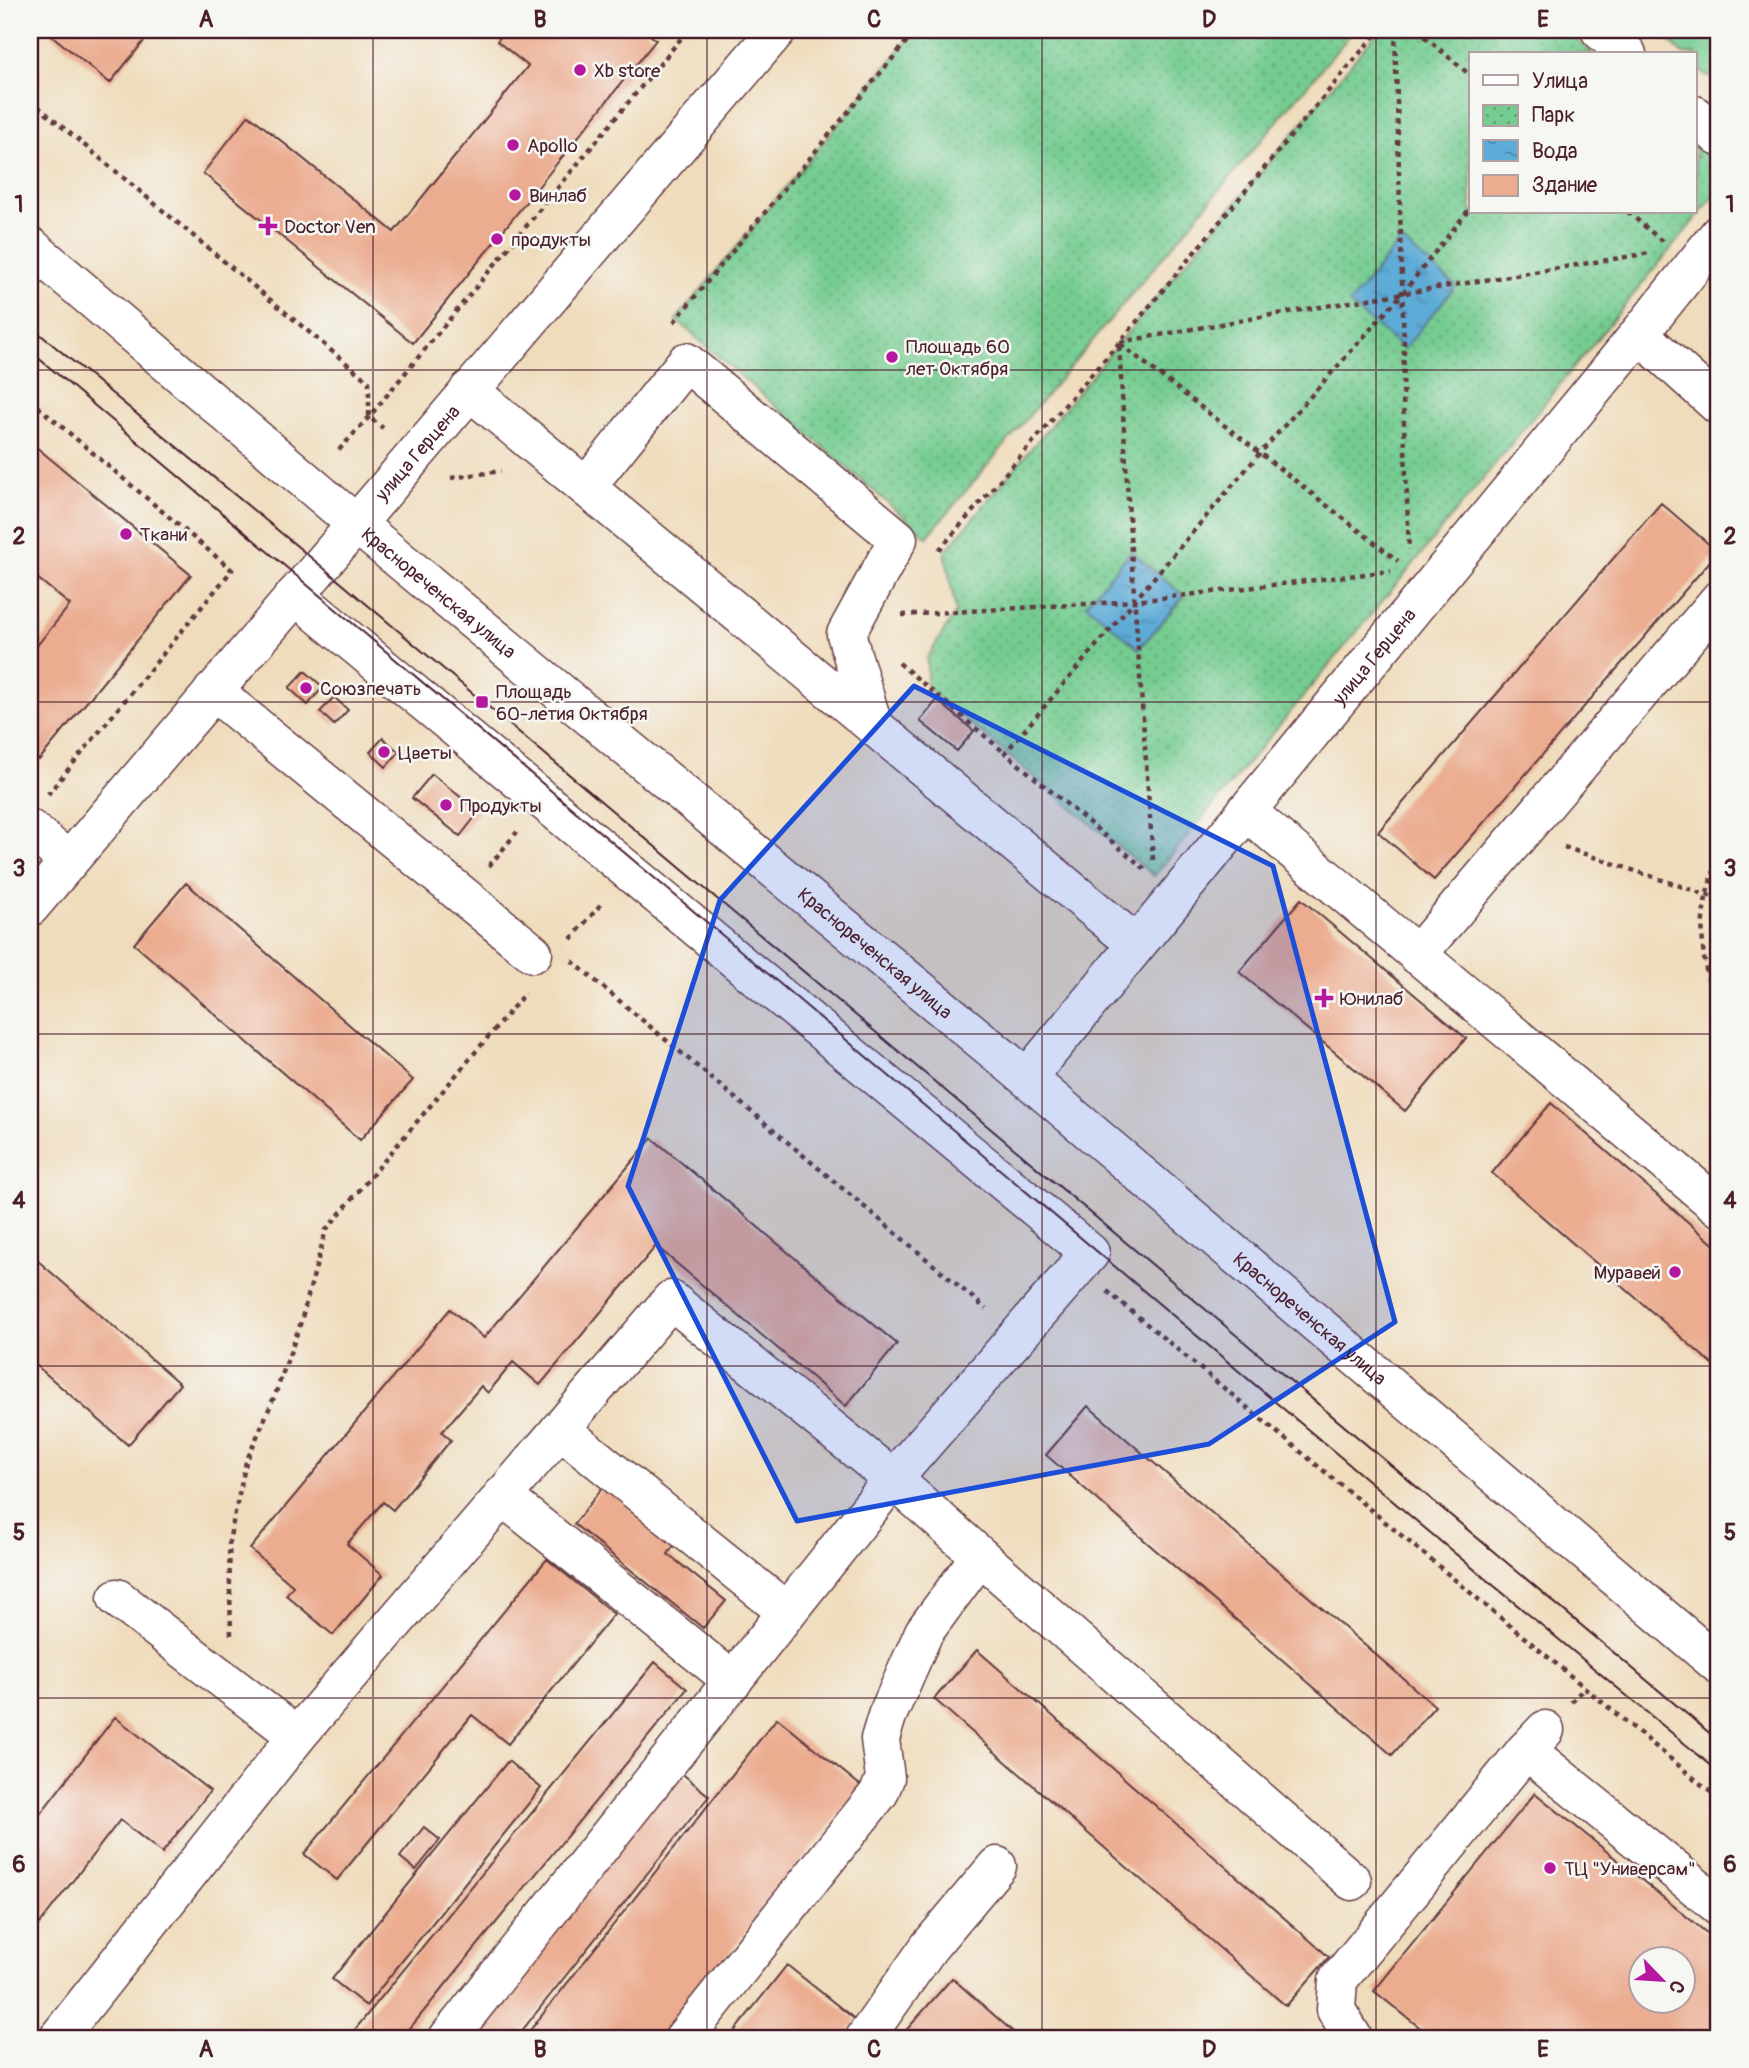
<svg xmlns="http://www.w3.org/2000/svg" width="1749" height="2068" font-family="Pangolin,sans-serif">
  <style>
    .green { fill: #75cc91; stroke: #60765e; stroke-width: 2 }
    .park { fill: url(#park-dots); stroke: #60765e; stroke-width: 2 }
    .water { fill: url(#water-ripples); stroke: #546581; stroke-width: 2 }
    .building { fill: #ebac90; fill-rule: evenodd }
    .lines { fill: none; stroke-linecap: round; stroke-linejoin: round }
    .minor-casing { stroke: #633b41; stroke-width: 41 }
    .major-casing { stroke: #633b41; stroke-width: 41 }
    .path { stroke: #633b41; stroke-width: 4.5; stroke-dasharray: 5 5; stroke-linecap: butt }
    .minor { stroke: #fff; stroke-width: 38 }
    .major { stroke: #fff; stroke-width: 38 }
    .tram { stroke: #4a1f2b; stroke-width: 2 }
    .marked { fill: #1d4ed8; fill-opacity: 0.2; stroke: #1d4ed8; stroke-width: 5; stroke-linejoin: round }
    .grid { fill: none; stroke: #4a1f2b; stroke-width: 2; stroke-opacity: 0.55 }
    .poi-dot { fill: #b5179e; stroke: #f6f6f2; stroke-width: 2.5 }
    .labels { text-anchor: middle; stroke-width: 5; stroke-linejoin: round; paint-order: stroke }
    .poi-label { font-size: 19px; fill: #4a1f2b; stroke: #f6f6f2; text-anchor: start }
    .street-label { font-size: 19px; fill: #4a1f2b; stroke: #f6f6f2 }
    .neatline { fill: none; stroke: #4a1f2b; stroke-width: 2.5 }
    .grid-label { font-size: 23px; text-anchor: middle; font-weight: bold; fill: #4a1f2b }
  </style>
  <defs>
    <pattern id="park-dots" width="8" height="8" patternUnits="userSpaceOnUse" patternTransform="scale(1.75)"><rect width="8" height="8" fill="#75cc91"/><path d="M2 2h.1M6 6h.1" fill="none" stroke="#62a577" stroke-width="1.8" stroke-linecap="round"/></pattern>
    <pattern id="water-ripples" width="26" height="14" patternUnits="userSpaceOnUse" patternTransform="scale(1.75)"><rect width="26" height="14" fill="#5dabd7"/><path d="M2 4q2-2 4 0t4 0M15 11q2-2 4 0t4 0" fill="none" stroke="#4f8baf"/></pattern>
  </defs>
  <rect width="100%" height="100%" fill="#f6f6f2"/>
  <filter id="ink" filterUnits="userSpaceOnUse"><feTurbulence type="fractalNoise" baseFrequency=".0143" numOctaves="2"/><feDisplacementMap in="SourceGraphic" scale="14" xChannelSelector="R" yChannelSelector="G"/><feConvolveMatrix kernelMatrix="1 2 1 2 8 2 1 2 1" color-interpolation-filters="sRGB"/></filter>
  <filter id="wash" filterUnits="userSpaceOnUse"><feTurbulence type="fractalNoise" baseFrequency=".00686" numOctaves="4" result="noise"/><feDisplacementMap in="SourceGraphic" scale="28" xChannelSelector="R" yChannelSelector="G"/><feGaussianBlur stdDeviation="1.57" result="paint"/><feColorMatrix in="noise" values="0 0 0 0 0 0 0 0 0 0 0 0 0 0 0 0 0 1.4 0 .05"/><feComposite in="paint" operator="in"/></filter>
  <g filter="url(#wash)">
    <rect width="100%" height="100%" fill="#efdcbc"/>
    <!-- green -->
    <path class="green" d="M1657,30h62v47l-13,-1 -11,-11v-11h-12z"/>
    <!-- park -->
    <path class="park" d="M916,30h438l-427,507 -251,-217z
      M1379,30h185l30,24h-123v158h224v-75l24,20v33l-310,379 -255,307 -227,-188v-30l29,-46 -11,-60z"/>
    <!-- water -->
    <path class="water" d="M1401,240l55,46 -52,63 -55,-45z
      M1131,551l53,45 -45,53 -53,-45z"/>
    <g id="blocks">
      <!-- building -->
      <path class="building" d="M45,30h108l-43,53z
        M506,30h138l12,10 -243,303 -210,-170 46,-58 145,117 134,-166 -31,-25z
        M30,442l161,133 -152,185 -9,-7v-99l40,-49 -40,-33z
        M1661,503l57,49 -284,328 -56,-48z
        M305,671l18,16 -15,18 -19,-17z
        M334,697l14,13 -14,15 -14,-13z
        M937,700l37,31 -17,20 -37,-30z
        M383,738l16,14 -13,15 -16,-15z
        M432,774l47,38 -19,24 -48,-38z
        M186,883l227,197 -53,60 -226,-196z
        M1301,899l165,139 -61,73 -166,-139z
        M1551,1103l168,146v121l-227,-197z
        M652,1138l245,206 -51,62 -190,-160 -116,139 -27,-23 -25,31 -7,-7 -39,46 9,8 -58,70 -10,-8 -36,42 36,31 -50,60 -47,-40 7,-9 -43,-37 200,-240 34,29z
        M30,1254l150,130 -52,61 -98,-85z
        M1088,1406l347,300 -43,49 -346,-300z
        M603,1487l72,57 -7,10 58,47 -23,27 -129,-104z
        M547,1559l67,55 -106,130 -36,-29 -135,165 -33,-26z
        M977,1650l352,307 -43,49 -352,-307z
        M655,1662l32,27 -285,349h-54z
        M115,1717l95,74 -48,62 -42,-33 -90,116v-109z
        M777,1718l84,68 -199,252h-138z
        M508,1761l33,27 -175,218 -34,-27z
        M679,1771l30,25 -193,242h-50z
        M1535,1793l184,150v24l-10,12 10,8v51h-286l-59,-47zM1640,1960h42v42h-42z
        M424,1827l16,13 -24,30 -16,-13z
        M787,1965l70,56 -14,17h-114z
        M952,1978l68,60h-114l-4,-3z"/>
    </g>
  </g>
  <g filter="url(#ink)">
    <use href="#blocks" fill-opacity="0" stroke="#633b41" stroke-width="2"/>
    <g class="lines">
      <defs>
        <g id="minor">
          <path d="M1600,30l27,24"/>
          <path d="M1695,115l24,22"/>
          <path d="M1639,334l80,72"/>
          <path d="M469,390l667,554"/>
          <path d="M586,487l100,-125 212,177 -52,95 27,91"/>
          <path d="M213,691l320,262"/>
          <path d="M1246,811l473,396"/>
          <path d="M30,829l39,32"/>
          <path id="s1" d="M30,907l747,-877"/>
          <path d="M1417,955l302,-355"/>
          <path id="s2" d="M1027,1078l612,-744 80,-100"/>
          <path d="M560,1429l227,183"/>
          <path d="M502,1496l231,185"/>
          <path d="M980,1556l372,325"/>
          <path d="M117,1598l180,138"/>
          <path d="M1526,1750l193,156"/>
          <path d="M58,2038l239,-302 374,-436 222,179 197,-226 -795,-658"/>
          <path d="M448,2038l445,-559 87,77 -56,76 -37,84 -7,23 5,39 -6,15 -195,245"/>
          <path d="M865,2038l64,-91 68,-81"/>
          <path d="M1353,2038l-17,-28 2,-30 188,-230 19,-20"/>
        </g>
        <g id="major">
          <path id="s3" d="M30,246l325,277 672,555 692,587"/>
        </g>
      </defs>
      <!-- minor casing -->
      <use href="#minor" class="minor-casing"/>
      <!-- major casing -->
      <use href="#major" class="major-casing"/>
      <!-- path -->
      <path class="path" d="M1395,30l9,319 -1,50 6,151
        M1417,30l54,46
        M30,100l339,282v35l14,11
        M1628,212l35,30
        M674,322l242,-292
        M1120,342l157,-28 373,-61
        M30,400l202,170 -184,224
        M339,450l30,-33 319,-387
        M451,478l50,-7
        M939,550l180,-207 260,-313
        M902,615l234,-14 255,-30
        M899,663l106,90
        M1564,847l155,52
        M1153,860l-22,-309 -12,-208 279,218
        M1719,860c-24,48 -20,105 0,153
        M489,866l28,-34
        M1145,869l-140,-116 255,-300 142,-159 69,-87
        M571,939l31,-36
        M572,961l414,348
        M1107,1291l612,508
        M231,1635l-2,-94 17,-79 29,-67 25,-70 26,-95 199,-237
        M1571,1702l14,-15"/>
      <!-- minor -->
      <use href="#minor" class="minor"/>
      <!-- major -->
      <use href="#major" class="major"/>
      <!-- tram -->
      <path class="tram" d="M30,326l290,239 1399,1176
        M30,351l1416,1195 273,226"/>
    </g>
  </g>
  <!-- marked area -->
  <path class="marked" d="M914,686l359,180 122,456 -186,122 -412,77 -169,-335 92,-286z"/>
  <!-- grid -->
  <path class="grid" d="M373,30v2008M707,30v2008M1042,30v2008M1376,30v2008M30,370h1689M30,702h1689M30,1034h1689M30,1366h1689M30,1698h1689"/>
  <!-- markers -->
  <g class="poi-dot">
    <circle cx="580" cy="70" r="7"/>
    <circle cx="513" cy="145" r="7"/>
    <circle cx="515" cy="195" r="7"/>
    <path d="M264.5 215.5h7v7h7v7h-7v7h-7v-7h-7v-7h7z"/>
    <circle cx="497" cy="239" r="7"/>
    <circle cx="892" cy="357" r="7"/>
    <circle cx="126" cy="534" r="7"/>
    <circle cx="306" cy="688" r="7"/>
    <rect x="475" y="695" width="14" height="14" rx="3.5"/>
    <circle cx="384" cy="752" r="7"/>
    <circle cx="446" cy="805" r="7"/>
    <path d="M1320.5 987.5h7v7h7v7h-7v7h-7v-7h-7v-7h7z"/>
    <circle cx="1675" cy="1272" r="7"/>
    <circle cx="1550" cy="1868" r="7"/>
  </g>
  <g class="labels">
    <!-- poi labels -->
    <g class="poi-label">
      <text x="594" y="77">Xb store</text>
      <text x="527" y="152">Apollo</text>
      <text x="529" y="202">Винлаб</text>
      <text x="284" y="233">Doctor Ven</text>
      <text x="511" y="246">продукты</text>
      <text x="906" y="353">Площадь 60<tspan x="906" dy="22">лет Октября</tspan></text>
      <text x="140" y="541">Ткани</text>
      <text x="320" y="695">Союзпечать</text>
      <text x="496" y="698">Площадь<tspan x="496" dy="22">60-летия Октября</tspan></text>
      <text x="398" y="759">Цветы</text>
      <text x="460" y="812">Продукты</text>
      <text x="1340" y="1005">Юнилаб</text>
      <text x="1661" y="1279" text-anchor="end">Муравей</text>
      <text x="1564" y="1875">ТЦ "Универсам"</text>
    </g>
    <!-- street labels -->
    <g class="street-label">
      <text dy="7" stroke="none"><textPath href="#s1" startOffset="597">улица Герцена</textPath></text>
      <text dy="7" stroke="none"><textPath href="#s3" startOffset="536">Краснореченская улица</textPath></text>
      <text dy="7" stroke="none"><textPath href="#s2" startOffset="546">улица Герцена</textPath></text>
      <text dy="7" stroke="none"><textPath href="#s3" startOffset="1102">Краснореченская улица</textPath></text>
      <text dy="7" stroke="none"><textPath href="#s3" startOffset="1670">Краснореченская улица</textPath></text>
    </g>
  </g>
  <!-- margin -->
  <rect width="1749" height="2068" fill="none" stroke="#f6f6f2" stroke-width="77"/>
  <!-- legend -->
  <rect x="1469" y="52" width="228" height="161" fill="#f6f6f2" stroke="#b1a0a2" stroke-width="2"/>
  <rect x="1483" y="75" width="35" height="10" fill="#ffffff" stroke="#b1a0a2" stroke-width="2"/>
  <text x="1532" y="88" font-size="21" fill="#4a1f2b">Улица</text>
  <rect x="1483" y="105" width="35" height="21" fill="url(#park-dots)" stroke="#b1a0a2" stroke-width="2"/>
  <text x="1532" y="122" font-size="21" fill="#4a1f2b">Парк</text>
  <rect x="1483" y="140" width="35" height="21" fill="url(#water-ripples)" stroke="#b1a0a2" stroke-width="2"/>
  <text x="1532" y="158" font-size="21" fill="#4a1f2b">Вода</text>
  <rect x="1483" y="175" width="35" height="21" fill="#ebac90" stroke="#b1a0a2" stroke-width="2"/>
  <text x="1532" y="192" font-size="21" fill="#4a1f2b">Здание</text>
  <!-- north arrow -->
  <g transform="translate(1662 1980) rotate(115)"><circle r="33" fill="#f6f6f2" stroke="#b1a0a2" stroke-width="2"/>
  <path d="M0-5L12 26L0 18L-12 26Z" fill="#b5179e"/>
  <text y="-10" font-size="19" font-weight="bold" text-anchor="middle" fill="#4a1f2b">С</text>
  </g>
  <rect x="38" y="38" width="1672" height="1992" class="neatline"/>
  <g class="grid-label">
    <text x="206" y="27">A</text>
    <text x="540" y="27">B</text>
    <text x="874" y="27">C</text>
    <text x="1209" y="27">D</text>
    <text x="1543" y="27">E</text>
    <text x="19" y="212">1</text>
    <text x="1730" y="212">1</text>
    <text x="19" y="544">2</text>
    <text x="1730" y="544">2</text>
    <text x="19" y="876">3</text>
    <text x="1730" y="876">3</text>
    <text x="19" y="1208">4</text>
    <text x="1730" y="1208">4</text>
    <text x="19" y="1540">5</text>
    <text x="1730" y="1540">5</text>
    <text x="19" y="1872">6</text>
    <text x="1730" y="1872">6</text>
    <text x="206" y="2057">A</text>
    <text x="540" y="2057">B</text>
    <text x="874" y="2057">C</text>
    <text x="1209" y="2057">D</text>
    <text x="1543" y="2057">E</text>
  </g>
</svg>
